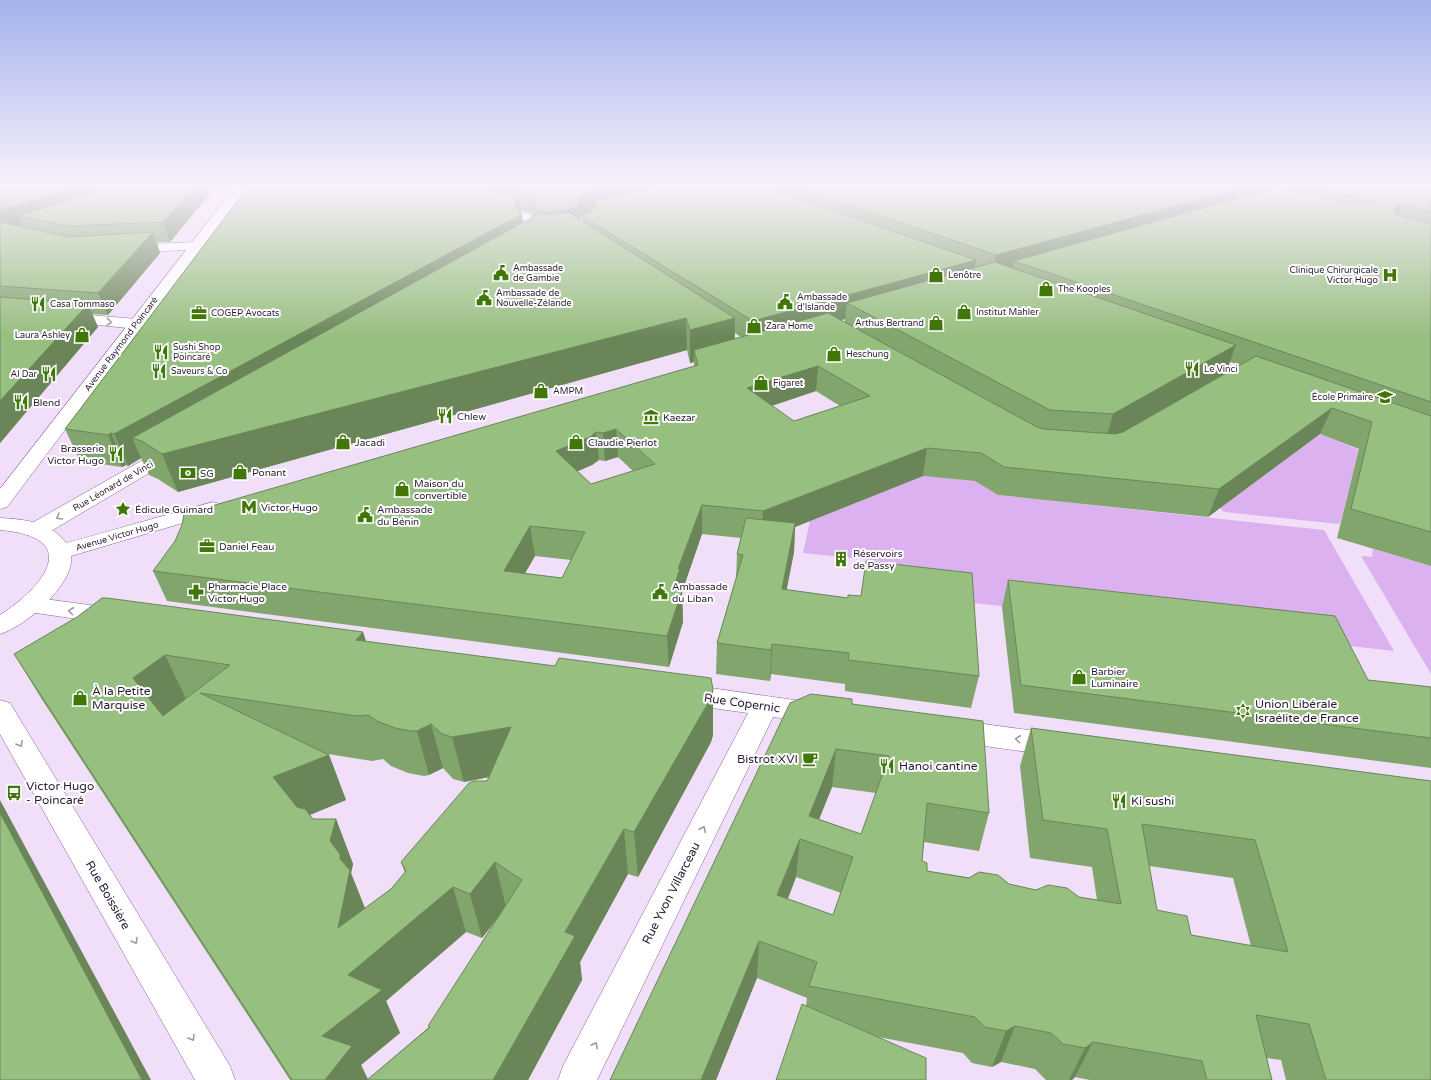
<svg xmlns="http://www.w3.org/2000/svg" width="1431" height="1080" font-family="'Varela Round',sans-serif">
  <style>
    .water { fill: #dbb1f0 }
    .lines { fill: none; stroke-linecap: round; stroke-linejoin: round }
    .minor-casing { stroke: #875f9a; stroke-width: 1 }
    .tertiary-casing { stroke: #875f9a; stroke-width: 1 }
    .secondary-casing { stroke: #875f9a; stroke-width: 1 }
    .minor { fill: #fff; fill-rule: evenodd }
    .tertiary { fill: #fff; fill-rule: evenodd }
    .secondary { fill: #fff; fill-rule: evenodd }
    .wall { fill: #82a46d; fill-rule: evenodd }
    .shaded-wall { fill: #6a8659 }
    .building { fill: #97bf7f; stroke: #6a8659; fill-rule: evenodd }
    .oneway { stroke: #9f98a3 }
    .labels { text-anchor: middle; stroke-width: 4; stroke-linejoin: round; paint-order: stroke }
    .far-poi-label { font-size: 9px; fill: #2a1a32; stroke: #fff; text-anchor: start }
    .far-street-label { font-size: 9px; fill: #2a1a32; stroke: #fff }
    .poi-label { font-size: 10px; fill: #2a1a32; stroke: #fff; text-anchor: start }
    .near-poi-label { font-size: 12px; fill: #2a1a32; stroke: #fff; text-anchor: start }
    .near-street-label { font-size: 12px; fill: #2a1a32; stroke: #fff }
  </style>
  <rect width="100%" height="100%" fill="#f1dffa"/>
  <!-- water -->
  <path class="water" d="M1319,435h4l36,15 -18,70 -2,4 -115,-12 -4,-4z
    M923,476l52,5 23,14 326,35 70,121 -517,-59 3,-31 -77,-8 7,-32z
    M1373,549l58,17v108l-70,-118 11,1z"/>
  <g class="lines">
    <defs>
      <path id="minor" d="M494,205l39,10 3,7 -5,7 13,4 2,3 -2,3c-8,2 -20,-2 -25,-9v-3l5,-7 -34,-9 -2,-2 2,-2z
        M196,242l5,1 1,3 -1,3 -71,4 -5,-1 -1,-3 1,-3 5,-1z
        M65,313l72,6 5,2 3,3 -3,3 -5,2 -77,-8 -3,-3 3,-3z
        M171,446l7,2 3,4 -3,4 -132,78 -8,1 -8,-1 -3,-5 3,-5 134,-76z
        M30,597l82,11 9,2 3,6 -3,6 -9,2 -90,-13 -4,-6 4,-6z
        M683,684l132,19 10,3 4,7 -4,7 -10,3 -42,-6 -176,363h-39l5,-14 185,-353 -65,-9 -9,-3 -4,-7 4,-7z
        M0,700l10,3 220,363 5,14h-40l-195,-346z
        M955,720l102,14 10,3 4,8 -4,8 -10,3 -102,-14 -10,-3 -4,-8 4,-8z"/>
      <path id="tertiary" d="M236,186h12l-241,321 -7,2v-20z"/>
      <path id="secondary" d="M213,502l7,2 4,4 -4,4 -149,44c4,28 -46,71 -71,78v-19c45,-29 83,-78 0,-85v-12c23,1 52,4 66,25z"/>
    </defs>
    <!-- minor casing -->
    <use href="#minor" class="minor-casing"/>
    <!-- tertiary casing -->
    <use href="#tertiary" class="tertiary-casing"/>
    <!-- secondary casing -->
    <use href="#secondary" class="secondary-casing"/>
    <!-- minor -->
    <use href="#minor" class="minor"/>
    <!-- tertiary -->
    <use href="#tertiary" class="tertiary"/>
    <!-- secondary -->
    <use href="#secondary" class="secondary"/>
  </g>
  <!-- wall -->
  <path class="wall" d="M111,186h95l3,9 -39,47h-13l3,11 -52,62 -16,-1 6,13 -98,116v-256l97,3z
    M249,186h1182v380l-94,-28 22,-89 -39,-15 -112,83 -210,-22 -23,-14 -52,-5 -128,51 -1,25 -8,38 193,86 -8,32 -126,-17v-7l-74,-10 -1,7 -54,-7 1,-31 19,-65 1,-24 4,-16 -39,-4 -20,57 1,31 -14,45 -502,-66 -14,-30 541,-205v-4l-4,1 -3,-13 -509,142 -20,-13 -9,-4 -8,-17 -13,8 -2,-1 -4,2 -42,-6 -15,-32zM520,210l12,3v5l-9,5zM591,212l-9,4 1,6 -2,-2v-3l2,-3zM845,319v3l-4,-2zM735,333l6,4 -6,2zM1230,362l10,3 -14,8zM816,391l24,15 -46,15 -22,-15zM618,457l15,14 -42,13 -14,-13 15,-6 7,-5 6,1zM535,556l36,4 -9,18 -37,-5z
    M1008,580l360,100 63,7v81l-417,-55 -12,-106z
    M363,632l3,9 347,49v45l-2,7 -73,135 -10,-3 -48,88 2,18 -54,100h-238l-249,-382 -27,-44zM328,754l44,7 11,-2 8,7 17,7 16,3 5,-1 14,-7 10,11 11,3 25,-5 -2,4 -86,81 4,11 -14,16 -26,19 -14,-35 2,-9 -17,-45h-23l-4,-4 37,-15 -17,-45zM501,914l-73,112 1,1 -61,52 -7,-14 39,-32 -14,-32 80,-69 16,6z
    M852,704l137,109 -10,38 -55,-9 -2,19 5,10 82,13 27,6 61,10 -5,-33 -62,-9 -10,-92 11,-38 400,53v299h-145l-5,-20 -14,-2 5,22h-182l-15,-3 -3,3h-26l-11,-11 -34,-7 -9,5 -20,-4 -9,-10 -85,-16 -72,-31 1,-8 -50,-20 -41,102h-106zM832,787l44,6 -15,41 -42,-15zM1149,866l84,12 18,68 -60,-11 -34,-25zM796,877l45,16 -8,22 -45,-16z"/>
  <!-- shaded-wall -->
  <path class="shaded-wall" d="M82,186h13l6,15 -83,15 4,9 -20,7 -2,2v-24z
    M195,186h11l3,9 -39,47 -7,-20z
    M617,186h82l-116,28 -2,3v8l-14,6 -2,-20 13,-12 3,-5z
    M1249,186h45l-2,5 -278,70 -2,10 -20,6 4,-22z
    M519,198l2,16h1l3,24 -393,200 9,20 -13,8 -14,-32 401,-228v-3z
    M1402,205l-9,21 1,-14 3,-6z
    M153,232l7,21 -52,62 -10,-22z
    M976,260l-4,22 -125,21 -2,16 -92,26v-24z
    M88,304l10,23 -98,116v-42z
    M686,318l1,32 -509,142 -16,-38z
    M735,318l-1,32h-40v12l-4,1v-33z
    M1236,345l-11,30 -121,71 9,-32z
    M818,366l-2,25 -70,23 1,-26z
    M1332,408l-12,26 -112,83 11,-28z
    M616,429l2,28 -13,4 -2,-28z
    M596,432l3,28 -7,5 -32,14 -4,-28z
    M111,433l15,32 -4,2 -14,-32z
    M927,448l-4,28 -128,51 -1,25 -13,67 -20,-79 2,-29z
    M702,505v29l-21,61 1,-4 1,31 -14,45 -2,-31 6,-47 5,-20z
    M530,526l5,30 -26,45 -5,-30z
    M363,632l13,43 -20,-35z
    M772,644l-1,30 -1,7 1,-31z
    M165,655l21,44 -29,23 -24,-44z
    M713,690v45l-2,7 -73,135 -4,-45z
    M431,724l12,44 -14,7 -12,-44z
    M511,727l9,44 -56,11 -12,-45z
    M836,749l-4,38 -22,55 -1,-26z
    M329,755l17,45 -53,22 -20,-45z
    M0,800l151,280h-9l-142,-267z
    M336,819l17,45 -2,9 16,41 86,-27 13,45 -80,69 14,32 -39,32 7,15h-43l-3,-44 26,-61 -10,-47 -8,-87z
    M624,829l4,45 -48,88 2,18 -54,100h-35l72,-148z
    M800,839l-4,38 -22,56 3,-38z
    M495,862l11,45 -24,31 -12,-44z
    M759,941l-2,37 -41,102h-15z
    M1015,1026l-14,36 -9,5 14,-36z
    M1093,1042l-18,35 -3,3h-3l16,-32z"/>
  <!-- building -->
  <path class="building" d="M22,186h60l-82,24v-23z
    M111,186h84l-32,36 -94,4 -51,-10z
    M249,186h221l49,12 -4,5v3l7,8 -408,220 -3,-1 -3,2 -43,-6z
    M498,186h119l-36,8 -3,5 2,6 -15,6 -22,1 -12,-4 4,-6 -4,-8z
    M657,186h106l213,74 -223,61 -171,-105 10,-5 3,-5 -1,-5z
    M792,186h457l-253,69z
    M1309,186h122v26l-29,-7 -5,1 -3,6 4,3 33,8v179l-417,-141 264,-74 85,19 7,-3v-2l-3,-2z
    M568,212l167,106 -45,12 -4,-12 -524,136 -20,-13 -10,-3 408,-225 13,1z
    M0,222l68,15 85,-5 -55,61 -98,-7z
    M995,262l241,83 -123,69 -63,-4 -203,-107z
    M0,297l88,7 -88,97z
    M828,313l209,114 7,2 71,5 8,-2 133,-76 175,60v116l-80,-23 21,-87 -40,-14 -113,81 -215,-22 -23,-14 -54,-5 -164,63 -61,-6 -24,64h2l-7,20 9,2 -15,45 -514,-65 22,-30 7,-16 2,-11 514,-149 -4,-15zM818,366l52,30 -76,25 -47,-33zM616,429l39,35 -64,20 -35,-33 34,-14 6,-5 7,1zM530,526l55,6 -23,46 -58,-7z
    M746,518l49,5 -13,66 66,9v-3l13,1 5,-35 106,12 7,103 -131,-16 1,-7 -77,-9 -1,6 -54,-7 26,-88 -6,-1z
    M1008,580l327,36 33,64 63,7v51l-410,-53z
    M102,598h5l256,34 -7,8 199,26 4,-8 152,20 2,12 -2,8 -77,134 -10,-3 -59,103 10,4 -82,144h-126l63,-53 -2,-1 94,-146 -27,-18 -25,32 -17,-7 -105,88 34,15 -60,46 30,10 -27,34h-33l-278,-426 63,-37zM165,655l65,10 -67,51 -30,-38zM200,693l157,23 11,-1 9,6 18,7 16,3h6l14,-7 11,10 10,3 59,-10 -24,54h-13l-5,2 -68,79 5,9 -15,18 -53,39 12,-58 -10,-11v-5l-10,-13 6,-22h-23l-8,-10 -8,-2 -24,-30 56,-22z
    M811,694l41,5v5l131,17 6,92 -62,-10 -5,58 5,2v8l42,7 10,-6 19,3 11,9 27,6 12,-5 19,3 12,9 42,7 -14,-75 -64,-9 -12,-92 400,53v299h-105l-17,-56 -53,-9 16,65h-65l-5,-19 -109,-19 -8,6 -22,-4 -12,-11 -36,-7 -9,5 -21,-4 -10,-10 -166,-31 8,-24 -58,-21 -58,139h-91l180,-377zM836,749l53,7 -28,78 -52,-18zM1142,824l113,16 33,112 -97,-17 -4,-19 -30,-6zM800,839l53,18 -20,58 -56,-20z
    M0,813l142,267h-142z
    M802,1004l124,54v22h-150z"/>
  <!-- one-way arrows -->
  <defs><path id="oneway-chevron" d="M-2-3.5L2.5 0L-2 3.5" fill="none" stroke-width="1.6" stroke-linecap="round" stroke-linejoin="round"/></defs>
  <g class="oneway">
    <use href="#oneway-chevron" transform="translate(109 322) rotate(5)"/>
    <use href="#oneway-chevron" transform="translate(59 517) rotate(150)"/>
    <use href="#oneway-chevron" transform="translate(71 611) rotate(-172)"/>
    <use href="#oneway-chevron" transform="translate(1018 739) rotate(-172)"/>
    <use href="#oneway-chevron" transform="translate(20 744) rotate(60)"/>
    <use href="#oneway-chevron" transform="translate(703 829) rotate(-63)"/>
    <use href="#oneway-chevron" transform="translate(135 941) rotate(60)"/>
    <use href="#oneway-chevron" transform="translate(192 1038) rotate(60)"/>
    <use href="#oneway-chevron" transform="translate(595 1045) rotate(-63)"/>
  </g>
  <!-- sky -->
  <linearGradient id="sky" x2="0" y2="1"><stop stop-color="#a3b3eb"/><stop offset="0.55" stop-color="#f9f1fd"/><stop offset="1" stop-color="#f9f1fd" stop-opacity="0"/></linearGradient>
  <rect width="1431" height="337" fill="url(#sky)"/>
  <!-- icons -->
  <defs>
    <symbol id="civic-bare" viewBox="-9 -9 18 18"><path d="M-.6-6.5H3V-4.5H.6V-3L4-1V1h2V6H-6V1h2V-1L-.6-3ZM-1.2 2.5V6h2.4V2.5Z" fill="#407707" stroke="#fff" stroke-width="2.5" paint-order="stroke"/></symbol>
    <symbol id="shop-bare" viewBox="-9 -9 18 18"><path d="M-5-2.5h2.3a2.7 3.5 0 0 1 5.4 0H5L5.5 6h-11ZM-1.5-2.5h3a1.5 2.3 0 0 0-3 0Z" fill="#407707" stroke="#fff" stroke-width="2.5" paint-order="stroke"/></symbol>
    <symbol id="hospital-bare" viewBox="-9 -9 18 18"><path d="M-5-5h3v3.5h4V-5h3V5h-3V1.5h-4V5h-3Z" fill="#407707" stroke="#fff" stroke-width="2.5" paint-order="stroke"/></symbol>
    <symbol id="restaurant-bare" viewBox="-9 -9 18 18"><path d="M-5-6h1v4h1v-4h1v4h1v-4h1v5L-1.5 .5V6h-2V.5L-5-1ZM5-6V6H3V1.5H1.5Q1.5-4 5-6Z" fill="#407707" stroke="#fff" stroke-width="2.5" paint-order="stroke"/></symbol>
    <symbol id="office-bare" viewBox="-9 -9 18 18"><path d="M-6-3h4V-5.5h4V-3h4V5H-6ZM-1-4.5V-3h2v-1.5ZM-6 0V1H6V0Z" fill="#407707" stroke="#fff" stroke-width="2.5" paint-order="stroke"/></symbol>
    <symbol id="school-bare" viewBox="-9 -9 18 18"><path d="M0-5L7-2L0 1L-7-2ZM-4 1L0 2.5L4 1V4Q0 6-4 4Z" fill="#407707" stroke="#fff" stroke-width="2.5" paint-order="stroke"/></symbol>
    <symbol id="museum-bare" viewBox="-9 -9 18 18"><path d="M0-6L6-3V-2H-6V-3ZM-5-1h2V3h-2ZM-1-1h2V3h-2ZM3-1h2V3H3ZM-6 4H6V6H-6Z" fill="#407707" stroke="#fff" stroke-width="2.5" paint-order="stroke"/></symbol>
    <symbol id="bank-bare" viewBox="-9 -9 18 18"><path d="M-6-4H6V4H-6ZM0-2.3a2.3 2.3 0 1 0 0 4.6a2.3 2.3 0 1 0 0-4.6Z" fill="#407707" stroke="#fff" stroke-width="2.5" paint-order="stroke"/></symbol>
    <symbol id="metro-bare" viewBox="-9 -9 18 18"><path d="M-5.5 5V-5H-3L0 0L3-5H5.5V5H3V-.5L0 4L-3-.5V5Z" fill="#407707" stroke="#fff" stroke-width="2.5" paint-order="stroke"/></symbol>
    <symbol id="sight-bare" viewBox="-9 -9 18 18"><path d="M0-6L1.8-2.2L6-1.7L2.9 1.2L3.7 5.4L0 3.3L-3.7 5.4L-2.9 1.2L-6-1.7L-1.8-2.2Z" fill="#407707" stroke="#fff" stroke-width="2.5" paint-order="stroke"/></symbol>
    <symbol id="building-bare" viewBox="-9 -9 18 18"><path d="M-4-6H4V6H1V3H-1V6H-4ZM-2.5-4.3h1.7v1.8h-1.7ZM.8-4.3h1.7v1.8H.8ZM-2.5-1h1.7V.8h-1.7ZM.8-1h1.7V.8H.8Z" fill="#407707" stroke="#fff" stroke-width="2.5" paint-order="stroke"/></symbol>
    <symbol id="pharmacy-bare" viewBox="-9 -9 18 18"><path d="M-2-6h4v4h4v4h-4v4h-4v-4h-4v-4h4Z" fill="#407707" stroke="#fff" stroke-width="2.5" paint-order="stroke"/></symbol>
    <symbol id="synagogue-bare" viewBox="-9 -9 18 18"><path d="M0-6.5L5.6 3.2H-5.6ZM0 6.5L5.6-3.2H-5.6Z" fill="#407707" stroke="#fff" stroke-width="2.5" paint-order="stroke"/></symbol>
    <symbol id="cafe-bare" viewBox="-9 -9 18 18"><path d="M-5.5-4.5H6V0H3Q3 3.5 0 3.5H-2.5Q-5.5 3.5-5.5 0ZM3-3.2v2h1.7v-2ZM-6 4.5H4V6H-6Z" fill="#407707" stroke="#fff" stroke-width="2.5" paint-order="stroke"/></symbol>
    <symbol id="bus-bare" viewBox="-9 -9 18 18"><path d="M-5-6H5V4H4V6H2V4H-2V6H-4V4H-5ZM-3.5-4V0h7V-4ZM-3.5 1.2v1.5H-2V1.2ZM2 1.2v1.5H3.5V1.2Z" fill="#407707" stroke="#fff" stroke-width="2.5" paint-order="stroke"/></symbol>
  </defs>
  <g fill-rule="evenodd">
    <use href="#civic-bare" x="490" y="262" width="22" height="22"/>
    <use href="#shop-bare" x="925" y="264" width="22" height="22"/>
    <use href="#hospital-bare" x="1379" y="264" width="22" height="22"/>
    <use href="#shop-bare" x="1035" y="278" width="22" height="22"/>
    <use href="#civic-bare" x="473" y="287" width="22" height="22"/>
    <use href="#civic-bare" x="774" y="291" width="22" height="22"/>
    <use href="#restaurant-bare" x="27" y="293" width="22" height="22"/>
    <use href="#shop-bare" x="953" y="301" width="22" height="22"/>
    <use href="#office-bare" x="188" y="302" width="22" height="22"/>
    <use href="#shop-bare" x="925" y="312" width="22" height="22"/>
    <use href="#shop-bare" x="743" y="315" width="22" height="22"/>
    <use href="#shop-bare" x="71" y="324" width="22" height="22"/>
    <use href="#restaurant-bare" x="150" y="341" width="22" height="22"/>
    <use href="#shop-bare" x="823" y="343" width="22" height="22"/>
    <use href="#restaurant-bare" x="1181" y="358" width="22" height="22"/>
    <use href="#restaurant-bare" x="148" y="360" width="22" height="22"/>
    <use href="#restaurant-bare" x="38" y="363" width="22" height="22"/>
    <use href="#shop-bare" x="750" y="372" width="22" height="22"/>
    <use href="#shop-bare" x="530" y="380" width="22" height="22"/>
    <use href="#school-bare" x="1374" y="386" width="22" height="22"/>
    <use href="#restaurant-bare" x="10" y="391" width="22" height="22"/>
    <use href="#restaurant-bare" x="434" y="405" width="22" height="22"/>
    <use href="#museum-bare" x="640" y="406" width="22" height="22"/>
    <use href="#shop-bare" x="332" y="431" width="22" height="22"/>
    <use href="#shop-bare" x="565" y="431" width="22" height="22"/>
    <use href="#restaurant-bare" x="105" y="443" width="22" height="22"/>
    <use href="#shop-bare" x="229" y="461" width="22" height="22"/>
    <use href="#bank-bare" x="177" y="462" width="22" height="22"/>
    <use href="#shop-bare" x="391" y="478" width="22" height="22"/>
    <use href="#metro-bare" x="238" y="496" width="22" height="22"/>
    <use href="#sight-bare" x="112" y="498" width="22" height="22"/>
    <use href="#civic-bare" x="354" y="504" width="22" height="22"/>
    <use href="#office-bare" x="196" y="535" width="22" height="22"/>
    <use href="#building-bare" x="830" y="548" width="22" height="22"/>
    <use href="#pharmacy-bare" x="185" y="581" width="22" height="22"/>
    <use href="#civic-bare" x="649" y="581" width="22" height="22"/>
    <use href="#shop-bare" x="1068" y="666" width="22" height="22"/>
    <use href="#shop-bare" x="69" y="687" width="22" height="22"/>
    <use href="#synagogue-bare" x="1232" y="700" width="22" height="22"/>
    <use href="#cafe-bare" x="799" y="748" width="22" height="22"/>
    <use href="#restaurant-bare" x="876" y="755" width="22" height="22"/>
    <use href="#bus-bare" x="3" y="782" width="22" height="22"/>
    <use href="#restaurant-bare" x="1108" y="790" width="22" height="22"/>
  </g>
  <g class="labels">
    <!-- far-poi labels -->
    <g class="far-poi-label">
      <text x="513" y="271">Ambassade<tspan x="513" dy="10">de Gambie</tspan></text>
      <text x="1378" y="273" text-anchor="end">Clinique Chirurgicale<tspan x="1378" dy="10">Victor Hugo</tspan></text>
      <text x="948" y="278">Lenôtre</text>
      <text x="1058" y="292">The Kooples</text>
      <text x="496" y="296">Ambassade de<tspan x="496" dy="10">Nouvelle-Zélande</tspan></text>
      <text x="797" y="300">Ambassade<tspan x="797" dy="10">d'Islande</tspan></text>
      <text x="50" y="307">Casa Tommaso</text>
      <text x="976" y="315">Institut Mahler</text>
      <text x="211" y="316">COGEP Avocats</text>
      <text x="924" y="326" text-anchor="end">Arthus Bertrand</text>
      <text x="766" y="329">Zara Home</text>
      <text x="70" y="338" text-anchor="end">Laura Ashley</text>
      <text x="173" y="350">Sushi Shop<tspan x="173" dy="10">Poincaré</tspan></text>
      <text x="846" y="357">Heschung</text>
      <text x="1204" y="372">Le Vinci</text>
      <text x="171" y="374">Saveurs &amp; Co</text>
      <text x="37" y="377" text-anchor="end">Al Dar</text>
      <text x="773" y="386">Figaret</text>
      <text x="553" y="394">AMPM</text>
      <text x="1373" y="400" text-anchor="end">École Primaire</text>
    </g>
    <!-- far-street labels -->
    <g class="far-street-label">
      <text transform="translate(121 344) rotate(-53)" y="3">Avenue Raymond Poincaré</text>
      <text transform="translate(113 486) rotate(-30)" y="3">Rue Léonard de Vinci</text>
      <text transform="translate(117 536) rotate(-16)" y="3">Avenue Victor Hugo</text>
    </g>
    <!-- poi labels -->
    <g class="poi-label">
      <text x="33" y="406">Blend</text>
      <text x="457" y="420">Chlew</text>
      <text x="663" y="421">Kaezar</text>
      <text x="355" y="446">Jacadi</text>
      <text x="588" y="446">Claudie Pierlot</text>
      <text x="104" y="452" text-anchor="end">Brasserie<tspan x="104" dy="12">Victor Hugo</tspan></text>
      <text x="252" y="476">Ponant</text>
      <text x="200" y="477">SG</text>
      <text x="414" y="487">Maison du<tspan x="414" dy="12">convertible</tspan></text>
      <text x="261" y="511">Victor Hugo</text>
      <text x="135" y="513">Édicule Guimard</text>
      <text x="377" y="513">Ambassade<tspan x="377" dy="12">du Bénin</tspan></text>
      <text x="219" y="550">Daniel Feau</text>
      <text x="853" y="557">Réservoirs<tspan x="853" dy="12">de Passy</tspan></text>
      <text x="208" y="590">Pharmacie Place<tspan x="208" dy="12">Victor Hugo</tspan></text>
      <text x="672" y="590">Ambassade<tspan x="672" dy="12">du Liban</tspan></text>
      <text x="1091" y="675">Barbier<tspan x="1091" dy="12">Luminaire</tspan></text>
    </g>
    <!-- near-poi labels -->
    <g class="near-poi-label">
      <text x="92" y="695">À la Petite<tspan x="92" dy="14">Marquise</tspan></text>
      <text x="1255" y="708">Union Libérale<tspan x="1255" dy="14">Israélite de France</tspan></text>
      <text x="798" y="763" text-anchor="end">Bistrot XVI</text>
      <text x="899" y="770">Hanoi cantine</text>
      <text x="26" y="790">Victor Hugo<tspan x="26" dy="14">- Poincaré</tspan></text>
      <text x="1131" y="805">Ki sushi</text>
    </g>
    <!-- near-street labels -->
    <g class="near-street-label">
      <text transform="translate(742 703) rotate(8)" y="4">Rue Copernic</text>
      <text transform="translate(671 893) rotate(-63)" y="4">Rue Yvon Villarceau</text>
      <text transform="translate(108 895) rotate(60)" y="4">Rue Boissière</text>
    </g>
  </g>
</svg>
